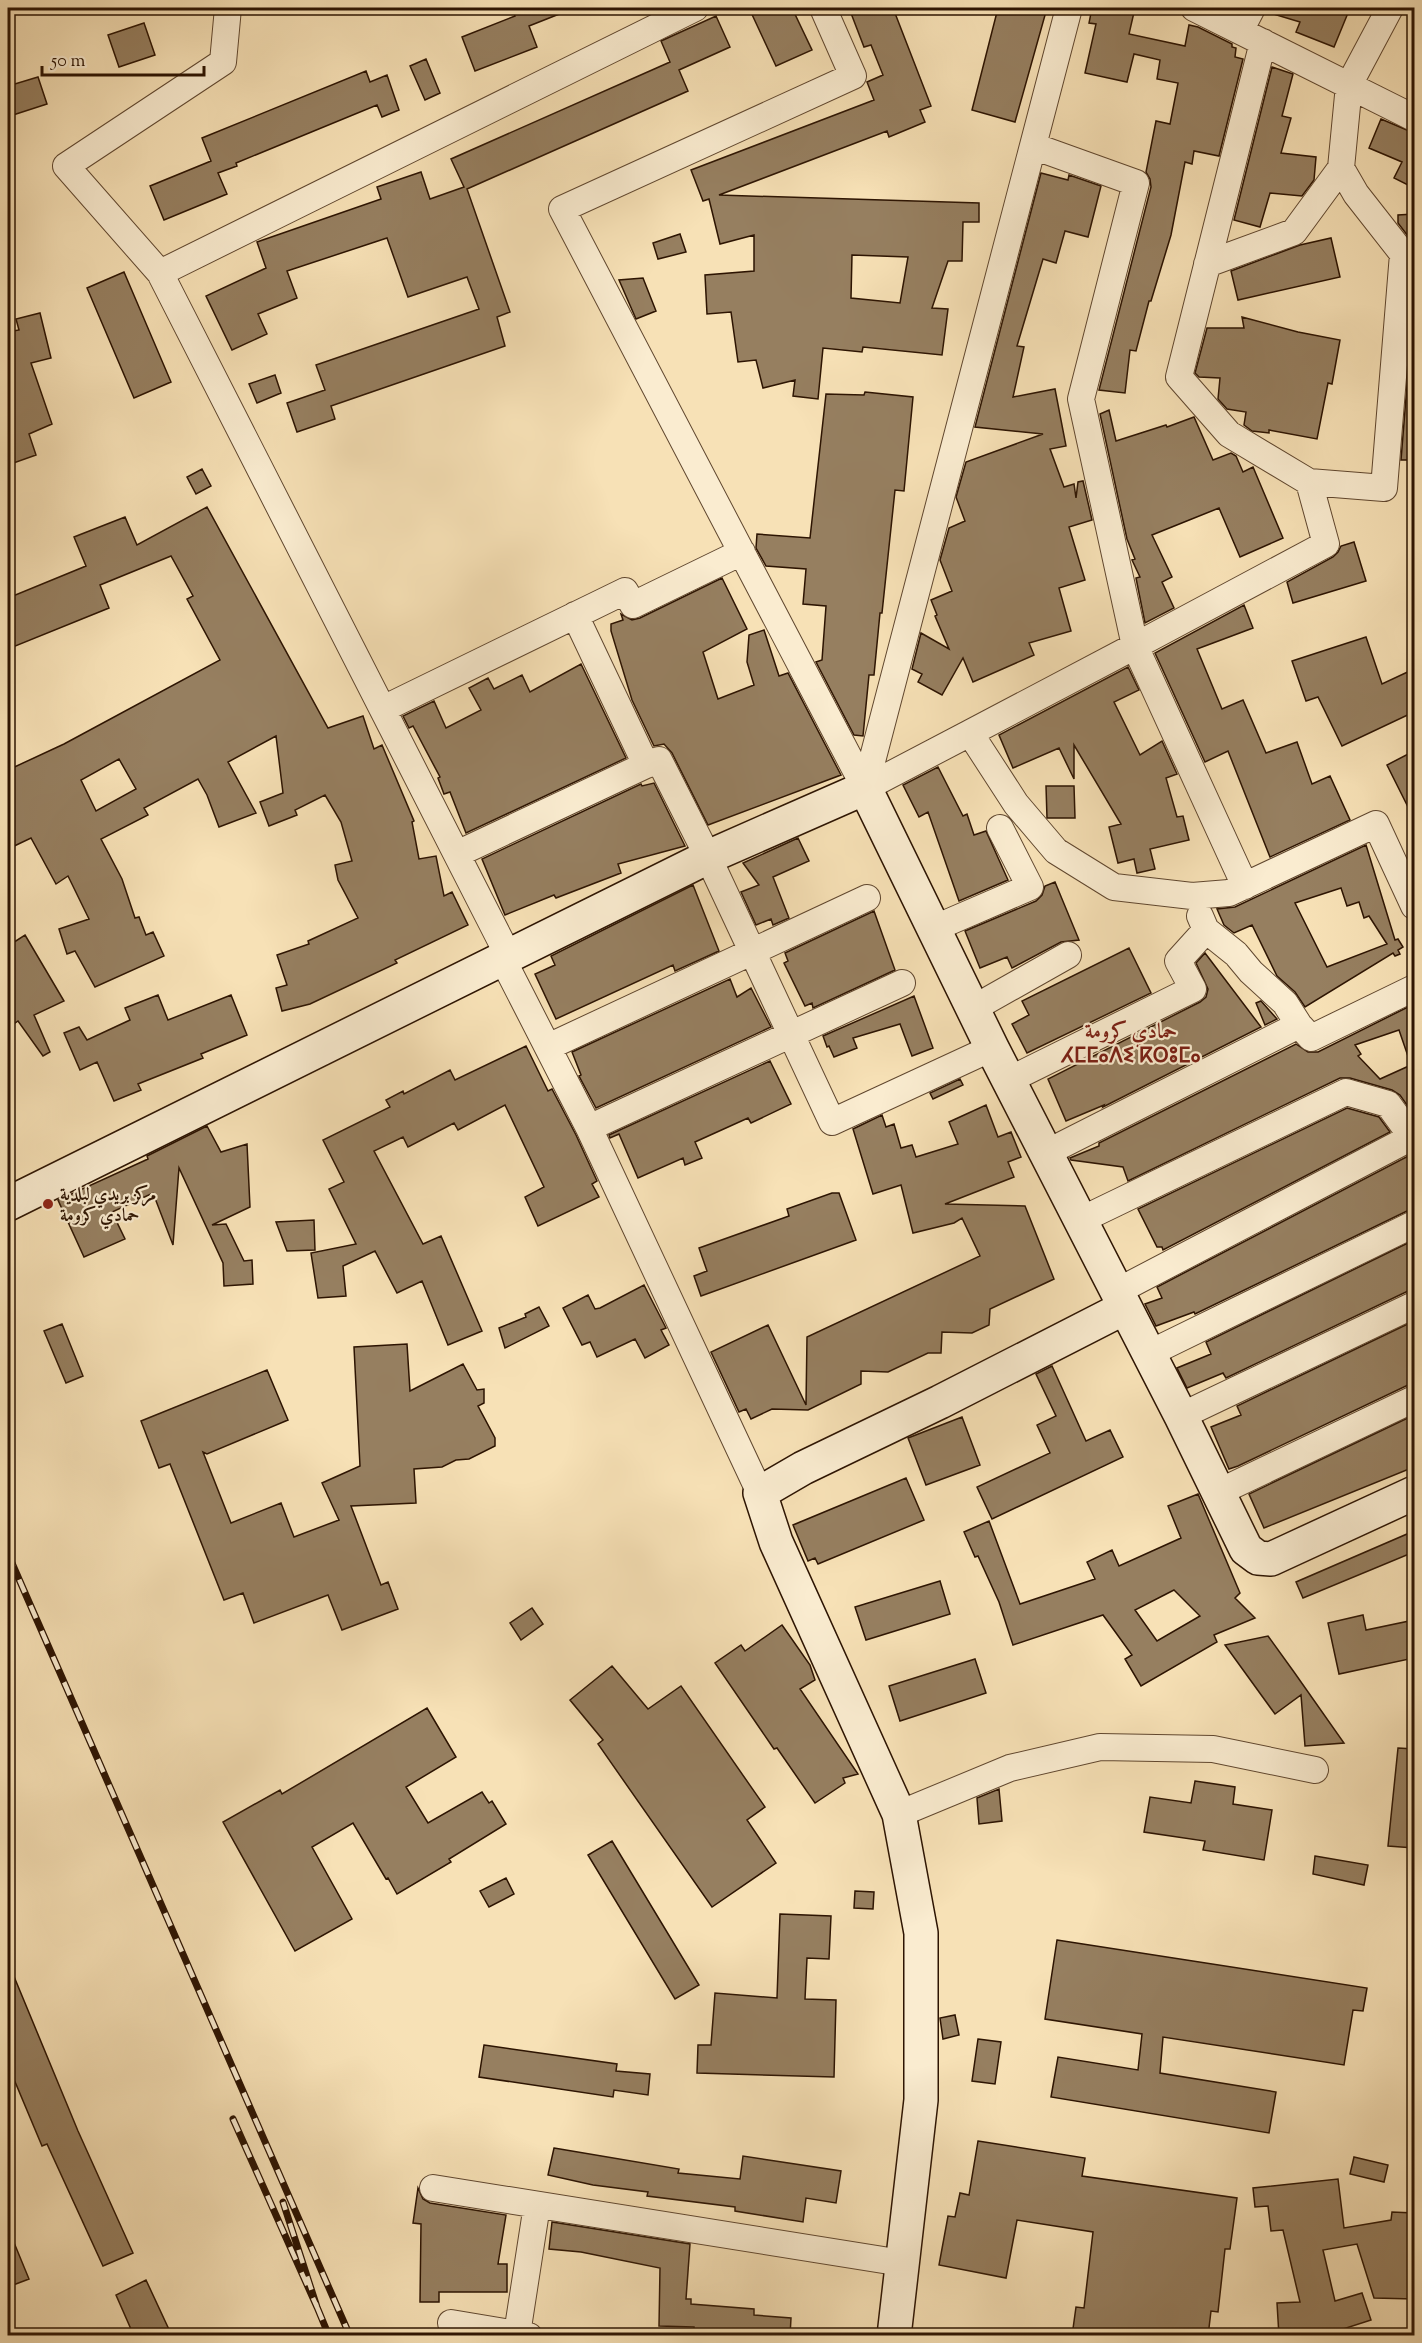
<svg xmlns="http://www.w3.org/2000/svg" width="1422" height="2343" font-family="'Sorts Mill Goudy',Amiri,'Noto Sans Tifinagh',serif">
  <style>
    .building { fill: #967f60; stroke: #2d1402; stroke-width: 1.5; fill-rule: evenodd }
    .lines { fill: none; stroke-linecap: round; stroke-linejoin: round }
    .street-casing { stroke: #60472f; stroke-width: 28 }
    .secondary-casing { stroke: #2d1402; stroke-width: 36 }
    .street { stroke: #faecd0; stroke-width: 26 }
    .secondary { stroke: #faecd0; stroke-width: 33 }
    .rail-casing { stroke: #2d1402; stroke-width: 7 }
    .rail { stroke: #faecd0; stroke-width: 4.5; stroke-dasharray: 14; stroke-linecap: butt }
    .poi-dot { fill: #8f2418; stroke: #faecd0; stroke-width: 2 }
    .labels { text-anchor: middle; stroke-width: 4.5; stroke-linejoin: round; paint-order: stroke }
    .poi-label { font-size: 18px; font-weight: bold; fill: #2d1402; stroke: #faecd0; text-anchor: start }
    .quarter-label { font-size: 21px; font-weight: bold; fill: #7a1f14; stroke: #faecd0 }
  </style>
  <rect width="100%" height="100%" fill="#f7e1b6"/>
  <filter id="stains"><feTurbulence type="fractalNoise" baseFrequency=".00333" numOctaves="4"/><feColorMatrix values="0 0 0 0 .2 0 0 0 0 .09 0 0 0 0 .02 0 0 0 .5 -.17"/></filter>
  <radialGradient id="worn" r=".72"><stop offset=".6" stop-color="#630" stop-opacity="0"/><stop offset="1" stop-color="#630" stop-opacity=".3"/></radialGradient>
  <!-- building -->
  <path class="building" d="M512,8l60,1 -43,17 8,21 -62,24 -13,-34 53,-21z
    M749,8h43l20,42 -36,16z
    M849,8h44l38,98 -11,4 5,12 -36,15 -2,-6 -168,64 260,8v19h-16l-1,39h-14l-16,47 16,1 -6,46 -79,-8 -1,5 -39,-4 -5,51 -25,-3 2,-16 -32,8 -7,-28 -18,2 -7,-50 -24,2 -2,-39 49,-4v-36l-34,9 -11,-45 -6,2 -12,-31 183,-70 -7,-18 16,-7 -12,-30 -7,2zM852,255l56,2 -8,46 -49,-5z
    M998,8h49l-32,114 -43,-12z
    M1092,8h43l-6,26 56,12 4,-21 9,2 34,17v3l4,1 -1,9 8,2 -24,97 -25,-5 -2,13 -7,-2 -14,73 -20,66h-2l-13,50 -6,-1 -5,43 -26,-3 52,-203 -1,-8 -4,-7 10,-51 14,3 8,-41 -21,-4 3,-19 -26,-6 -7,28 -42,-9 11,-49 -7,-1z
    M1268,8h82l-16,39 -38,-15 4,-10 -33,-10z
    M716,16l14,31 -51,23 9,21 -221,98 43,123 -13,5 8,29 -174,60 4,13 -38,13 -10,-29 38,-13 -9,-25 163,-56 -12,-32 -59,20 -21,-59 -100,33 10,27 -39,16 9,20 -35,16 -26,-54 60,-28 -9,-26 124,-43 -4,-12 44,-15 9,27 34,-12 -13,-28 219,-97 -9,-21z
    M144,23l11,32 -36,12 -11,-32z
    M426,59l14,34 -15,7 -15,-34z
    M1272,67l21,7 -11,42 9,2 -10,35 35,4 -2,23 -12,16 -32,-3 -10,34 -26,-7z
    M366,71l4,11 17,-7 12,35 -17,7 -5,-12 -141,58 1,3 -19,7 9,21 -63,26 -14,-34 61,-25 -9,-23z
    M38,77l9,27 -34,11 -5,-17v-12z
    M1381,119l33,14v55l-20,-10 8,-16 -33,-14z
    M1041,173l27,7 1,-5 32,11 -13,51 -23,-6 -9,32 -13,-4 -26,87 7,1 -11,50 42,-8 11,57 -16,3 14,38 10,-3 2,14 2,-16 5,-1 9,39 -23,7 16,53 -26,8 12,43 -42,12 5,12 -61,27 -10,-24 -21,37 -24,-13 4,-8 -10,-5 9,-36 28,16 -14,-33 2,-1 -6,-15 21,-9 -12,-31 9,-32 16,-7 -9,-24 10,-35 77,-28 -68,-7z
    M1414,214v30l-16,-21v-8z
    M680,234l6,18 -28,7 -5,-16z
    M1331,238l9,39 -102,23 -7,-29 69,-26z
    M124,272l47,110 -37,16 -47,-110z
    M643,278l13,33 -20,8 -17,-39z
    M1414,298v162h-13z
    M40,313l11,45 -20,5 21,61 -23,10 7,21 -28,10v-133l11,-2 -3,-11z
    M1242,317l56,15 42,8 -8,44 -4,-1 -11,56 -48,-9v3l-17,-2 -8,-6 2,-13 -19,-3 -9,-10 2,-21 -21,-1 -4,-4 12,-45h37z
    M275,375l6,18 -24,10 -8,-19z
    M865,392l48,5 -9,94 -9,-1 -13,123h-2l-6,62h-5l-6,61 -9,-1 -38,-73 6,-2 4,-54 -23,-2 3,-35 -40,-3 -10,-18 1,-14 53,4 16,-144 38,1z
    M1109,410l7,31 50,-16 1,2 27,-10 19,43 18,-7 5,3 7,16 10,-5 30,71 -43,19 -21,-49 -67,27 20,42 -10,5 12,26 -29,15 -9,-45 4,-1 -8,-17 3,-1 -8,-20 -27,-125z
    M202,469l9,17 -15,8 -9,-17z
    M207,507l121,221 35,-12 11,33 8,-4 32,76 -2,1 7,37 17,-3 8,40 8,-4 16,33 -73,35 2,3 -87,41 -28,7 -6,-23 11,-3 -10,-30 32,-11 -1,-3 50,-23 -20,-38 -3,-15 17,-4 -11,-39 -16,-27 -30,15 2,5 -28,11 -9,-24 23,-9 -7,-57 -48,26 28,51 -37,14 -12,-32 -9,-16 -54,29 4,7 -47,24 21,40 13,39 4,-1 7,18 7,-3 11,24 -69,31 -20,-36 -8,3 -8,-25 30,-10 -21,-43 -12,8 -25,-46 -23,11v-79l56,-26 156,-84 -33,-61 6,-3 -22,-40 -71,29 9,23 -101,41v-51l78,-32 -12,-29 51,-20 12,28zM119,759l17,30 -40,22 -15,-31z
    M1354,542l12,39 -73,22 -6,-21 46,-25 5,-5 3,-6z
    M722,578l25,51 -44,23 15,47 36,-14 -7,-23 2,-27 15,-5 15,46 9,-3 53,102 -133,50 -36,-72 -8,-9 -10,2 -22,-46 -21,-69v-7l12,-4 -2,-6 11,6 8,-2z
    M1244,605l9,23 -56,21 25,60 21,-9 23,53 31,-11 15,42 18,-8 20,44 -80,37 -42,-106 -23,11 -50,-109z
    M1366,637l16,47 32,-15v43l-72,34 -24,-49 -12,4 -14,-40z
    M581,664l45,94 -160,75 -16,-41 -6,2 -6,-16 2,-1 -27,-51 -4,2 -6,-12 31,-15 12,27 35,-18 -12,-22 19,-10 6,11 28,-14 8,17z
    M1128,667l11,23 -25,12 26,53 22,-14 15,33 -11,4 11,39 6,-1 6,24 -39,9 5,20 -18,4 -3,-14 -16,4 -9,-36 12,-3 -47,-79v34l-15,-31 -46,20 -14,-33z
    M1414,751v68l-27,-54z
    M938,767l25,49 4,-2 7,21 12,-4 22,49 -49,21 -31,-89 -9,5 -16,-32z
    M654,783l31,63 -67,18 3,9 -65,25 -2,-3 -49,20 -23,-56 159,-75 1,2z
    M1046,786h28l1,32h-28z
    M798,838l11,23 -36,16 16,41 -16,7 -2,-6 -15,6 -15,-33 18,-7 -16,-22z
    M1366,845l29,95 3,-1 5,8 -5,3 2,4 -5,2 -2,-3 -88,54 -10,-15 -18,-16 -25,-51 -18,8 -10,-8 -7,-16 18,-2zM1341,888l6,18 12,-4 5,16 5,-2 18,28 -60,23 -32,-64z
    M1055,882l24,58 -18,2 -49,26 -5,-11 -27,11 -15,-37 71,-30 6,-6 3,-9z
    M693,885l26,66 -44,20 -2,-6 -117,54 -21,-45 20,-9 -4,-9z
    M874,911l21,59 -82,38 -1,-5 -7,3 -21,-43 4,-2 -3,-8z
    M25,935l39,66 -30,14 16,37 -7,4 -25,-35 -10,7v-82z
    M1129,948l22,45 -124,60 -15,-29 17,-9 -7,-14z
    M1205,953l56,74 -158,80 1,-2 -38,16 -18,-42 152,-77 6,-5 2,-8 -12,-26z
    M730,979l7,18 14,-9 20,39 -175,81 -17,-32 2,-1 -9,-23z
    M158,995l10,25 63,-25 16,40 -46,19 2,4 -65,26 3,6 -27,11 -17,-39 -17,8 -16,-37 15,-6 8,13 43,-20 -5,-12z
    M914,996l19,52 -21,8 -12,-32 -47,14 4,10 -23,9 -5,-11 -2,1 -4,-11z
    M1261,1001l16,18 -12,6 -9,-22z
    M1414,1004v101l-5,3 -9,-13 -8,-5 -42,-12h-10l-212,103 -5,-14 -52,-7 -1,-2 29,-12v-3l197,-99 12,8h10zM1399,1030l12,35 -31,14 -22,-23 3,-2 -6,-9z
    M526,1046l22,45 4,-2 24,46 21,46 -5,3 7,13 -61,29 -13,-29 19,-10 -39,-82 -47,25 -4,-7 -46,24 -5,-10 -29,14 49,93 18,-8 41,95 -34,14 -26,-64 -25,12 -22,-42 -32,15 3,30 -28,2 -7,-45 45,-9 -27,-55 15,-7 -21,-42 67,-33 -4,-7 17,-9 1,3 46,-24 5,10z
    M770,1061l21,43 -40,19 -3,-5 -53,24 7,16 -17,7 -2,-7 -45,20 -19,-44 -9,4 -1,-3z
    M960,1079l3,6 -30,14 -3,-6z
    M986,1105l12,32 13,-5 10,25 -13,5 6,15 -69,27 80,2 29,73 -64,30 -1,16 -17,8 -30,-1 -1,21h-13l-40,19 -27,-1v13l-53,26 -36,-1 -21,10 -5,-10 -7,3 -28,-60 57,-27 38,80 1,-68 173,-81 -18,-38 -8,5 -41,10 -12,-48 -28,9 -20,-65 29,-14 4,12 8,-3 7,24 11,-3 4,12 42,-13 -9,-22z
    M1347,1108l32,9 11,15 -227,118 -1,-3h-5l-19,-38z
    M207,1126l14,26 26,-8 3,63 -38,18 14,-1 18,37 8,-1 1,24 -29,2 -1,-23 -44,-95 -6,77 -20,-52 -41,19 13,27 -41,18 -26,-57 90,-41 -1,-3z
    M1414,1153v56l-7,2 -212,103 -1,-2 -38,14 -11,-22 17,-6 -5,-11z
    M832,1193h7l17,47 -155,56 -7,-20 13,-5 -8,-23 90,-32 -2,-7z
    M314,1220l1,30 -28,1 -11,-29z
    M1414,1240v50l-6,1 -182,87 -3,-5 -36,15 -10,-20 34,-14 -5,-12z
    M644,1285l22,43 -5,2 8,15 -24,13 -10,-19 -38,18 -7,-15 -8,3 -19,-37 25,-13 7,14 5,-1z
    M539,1307l10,19 -44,22 -6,-20 27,-11 -1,-3z
    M1414,1321v63l-6,1 -170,81 -9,3 -18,-42 30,-12 -4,-9z
    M62,1324l21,52 -17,7 -22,-52z
    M407,1344l3,47 53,-27 14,26 7,-1v14l-6,3 17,32v8l-26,13 -13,1 -14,7 -28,2 2,34 -65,3 30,79 7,-3 10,27 -56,21 -14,-35 -74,28 -11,-30 -19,7 -54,-136 -11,4 -18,-47 126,-51 21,50 -81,34 -4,-2 28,71 50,-20 13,34 45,-17 -17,-37 38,-17 -6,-119z
    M1052,1366l34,75 24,-11 13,27 -131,62 -15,-32 73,-34 -13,-28 19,-9 -20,-42z
    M1414,1415v52l-150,61 -15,-34z
    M962,1417l18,48 -54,20 -18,-47z
    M906,1478l18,42 -106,44 -3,-6 -7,3 -15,-36z
    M1198,1494l42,99 -5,5 20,20 -41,17 3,7 -76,44 -16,-27 7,-4 -29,-40 -90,30 -14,-43 -21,-46 -3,1 -11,-25 25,-11 31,83 75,-25 -8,-17 25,-12 7,16 62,-28 -13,-32zM1174,1590l26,26 -43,25 -22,-31z
    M1414,1531v21l-111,46 -7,-16z
    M940,1581l10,33 -84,26 -11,-33z
    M532,1608l11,16 -22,16 -11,-17z
    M1363,1615l3,15 48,-10v38l-75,16 -11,-51z
    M782,1625l28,40 5,15 -15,9 58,85 -15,4 2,5 -30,20 -38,-55 -3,1 -59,-86 26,-18 4,6z
    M1268,1636l26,36 50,71 -39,3 -4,-51 -26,19 -50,-69z
    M975,1659l11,34 -86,28 -11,-35z
    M612,1666l36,43 33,-23 84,121 -18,13 29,43 -64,44 -114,-163 5,-4 -33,-40z
    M427,1708l29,49 -50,30 22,36 54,-31 7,11 3,-2 14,23 -57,35 2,3 -54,32 -9,-16 -2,1 -33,-56 -41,24 40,72 -57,32 -72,-129 57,-32 2,4z
    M1398,1748l16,1v99l-26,-2z
    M1195,1781l40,6 -2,17 39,6 -8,50 -61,-10 2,-9 -61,-9 6,-35 41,6z
    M999,1789l3,32 -23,3 -2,-26z
    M612,1841l87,144 -24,14 -87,-144z
    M1315,1856l53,9 -4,20 -51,-11z
    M506,1878l8,16 -25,13 -9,-16z
    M855,1891l19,1 -1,17 -19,-1z
    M780,1914l51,2 -2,43 -22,-1 -2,41 31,1 -2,77 -137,-4 1,-28h13l4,-52 62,5z
    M1057,1940l310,48 -4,23 -10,-1 -9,55 -181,-28 -3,36 116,19 -7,41 -218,-36 7,-40 80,13 4,-36 -97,-15z
    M8,1962l70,169 55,122 -30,13 -56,-122 -5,2 -34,-81z
    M955,2015l4,20 -16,4 -3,-21z
    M978,2039l23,3 -6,42 -23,-3z
    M484,2045l133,19 -1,7 34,3 -2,21 -34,-5 -1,7 -134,-20z
    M978,2141l107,17 -3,18 155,22 -7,51h-5l-7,63 -7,-1 -3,25h-136l4,-29 8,1 9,-76 -76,-12 -11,58 -67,-13 9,-49 7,1 5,-24 9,2z
    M554,2148l125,21 -1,4 62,6 3,-23 98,15 -5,32 -30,-5 -3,24 -68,-11v-4l-88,-11 1,-4 -55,-7 -45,-10z
    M1354,2157l34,8 -4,17 -34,-8z
    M1338,2179l6,49 47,-8 1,-8 22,1v86l-40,-1 -17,-54 -34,6 12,51 27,-8 9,27 -28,9v4l-64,3 -2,-33 23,-1 -17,-72 -12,1 -3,-25 -13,1 -2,-19z
    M418,2188l5,11 7,4 76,12 -8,49h9v28h-68v10h-19l1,-78 -8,-1z
    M552,2222l138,22 -4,55h5v5l63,5v6l37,3 -1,18h-82l-14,-2v-7l-35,-1 1,-58 -79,-16 -32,-3z
    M8,2228l21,51 -21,8z
    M146,2280l26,56h-38l-18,-41z"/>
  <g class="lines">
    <defs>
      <path id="street" d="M823,8l30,68 -291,133 303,579
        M1194,8l220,110
        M1240,31l12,-23
        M1263,42l-84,335 50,57 80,48 75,6 19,-234 -47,-60 -15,-26 8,-83 41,-77
        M1033,146l103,37 -55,216 54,247 191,-102 -17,-62
        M1207,264l87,-32 47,-64
        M160,273l-94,-107 157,-104 5,-54
        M383,709l242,-118 8,14 109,-53
        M970,733l165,-87 110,240
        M646,765l13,-5 49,97 124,265 160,-74
        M865,788l204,-780
        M865,788l105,-55 46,71 40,47 58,36 78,9 37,-3 147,-69 38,82
        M457,854l189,-89 -71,-150
        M1200,916l6,14 30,24 15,18 34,31 14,22
        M935,928l95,-41 -30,-59
        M508,955l-348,-682 535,-265
        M502,958l87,170 313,-145
        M974,1008l94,-53
        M548,1047l319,-149
        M1009,1080l184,-91 -15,-28 28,-31
        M589,1128l171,365
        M1046,1153l253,-128 12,13 103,-50
        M1081,1220l265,-128 42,12 24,33 -296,155
        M1148,1354l266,-130
        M1181,1416l233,-111
        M1217,1493l197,-94
        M899,1814l111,-46 90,-21 113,2 102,21
        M433,2188l469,75
        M451,2323l78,13
        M517,2334l20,-129"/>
      <path id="secondary" d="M8,1204l700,-347 157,-69 127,260 189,368 65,133 12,9 13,1 143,-66
        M894,2336l27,-236v-167l-22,-119 -123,-272 -16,-49 43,-25 137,-66 184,-94"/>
    </defs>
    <!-- street casing -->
    <use href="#street" class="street-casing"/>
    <!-- secondary casing -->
    <use href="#secondary" class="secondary-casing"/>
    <!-- street -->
    <use href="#street" class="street"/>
    <!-- secondary -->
    <use href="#secondary" class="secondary"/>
    <defs>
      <path id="rail" d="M8,1554l342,782
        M233,2119l84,188 -34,-105
        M317,2307l12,29"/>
    </defs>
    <!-- rail casing -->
    <use href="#rail" class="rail-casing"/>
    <!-- rail -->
    <use href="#rail" class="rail"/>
  </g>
  <!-- markers -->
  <circle class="poi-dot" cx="48" cy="1204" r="6"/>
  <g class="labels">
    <!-- poi labels -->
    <g class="poi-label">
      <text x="60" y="1200">مركز بريدي لبلدية<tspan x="60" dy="21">حمادي كرومة</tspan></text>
    </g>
    <!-- quarter labels -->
    <g class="quarter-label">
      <text x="1131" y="1038">حمادي كرومة<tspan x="1131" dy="24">ⵃⵎⵎⴰⴷⵉ ⴽⵔⵓⵎⴰ</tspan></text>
    </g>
  </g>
  <!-- margin -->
  <rect width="1422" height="2343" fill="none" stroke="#f7e1b6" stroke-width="30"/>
  <rect x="9" y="9" width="1404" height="2325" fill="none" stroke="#2d1402" stroke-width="3"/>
  <rect x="15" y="15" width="1392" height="2313" fill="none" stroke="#2d1402" stroke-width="1.5"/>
  <!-- scale -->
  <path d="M42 66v9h162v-9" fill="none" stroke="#2d1402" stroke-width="3"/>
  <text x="51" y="66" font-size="18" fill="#2d1402" stroke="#faecd0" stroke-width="4.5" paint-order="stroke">50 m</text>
  <rect width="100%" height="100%" filter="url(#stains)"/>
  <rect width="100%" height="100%" fill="url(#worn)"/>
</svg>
